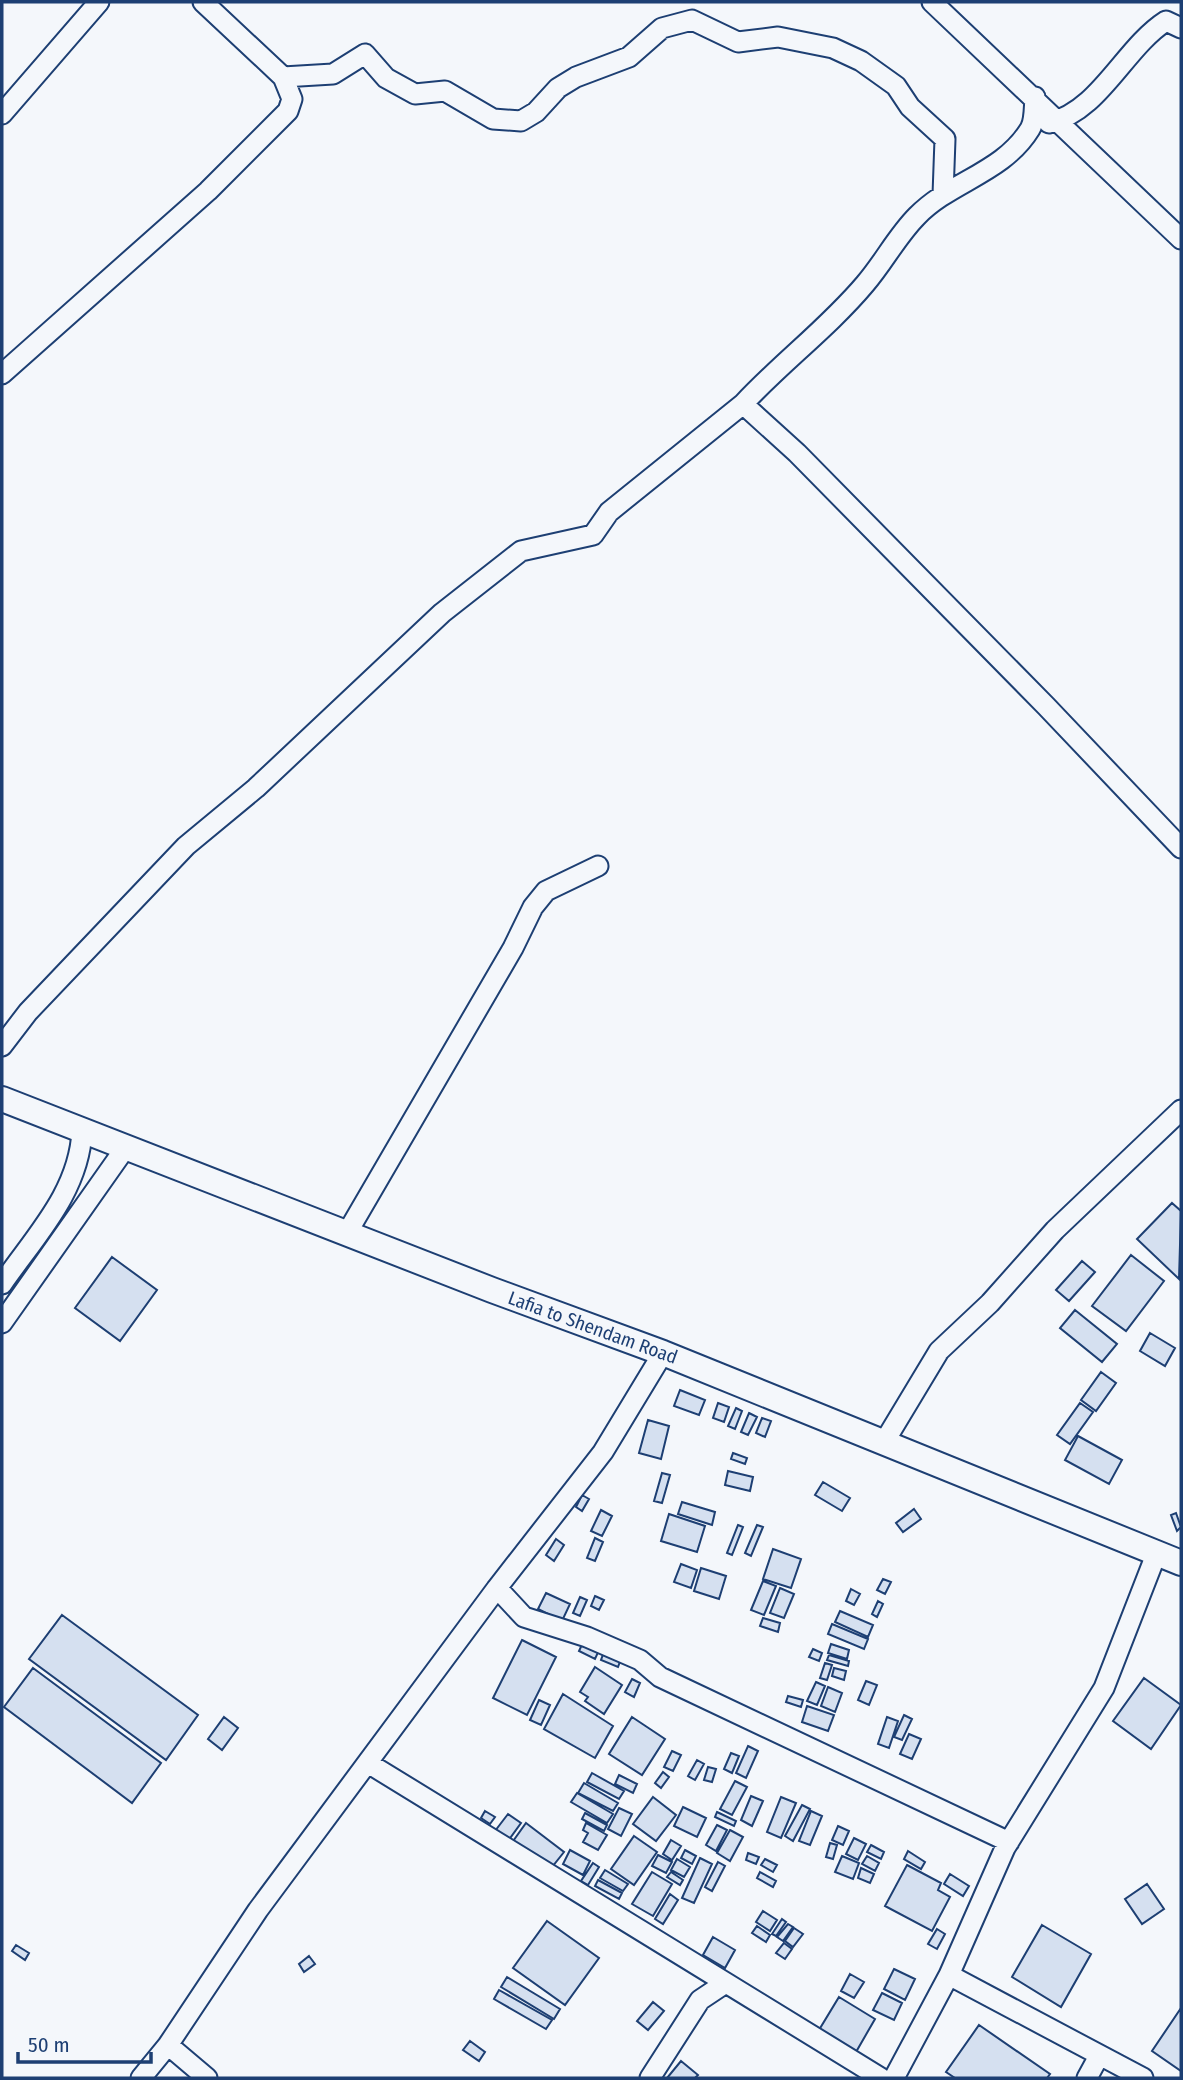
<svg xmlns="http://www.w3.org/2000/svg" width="1183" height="2080" font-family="'Fira Sans Condensed',sans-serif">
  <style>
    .building { fill: #d5e0f0; stroke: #1d3f73; stroke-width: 2 }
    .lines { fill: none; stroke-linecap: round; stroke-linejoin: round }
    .minor-casing { stroke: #1d3f73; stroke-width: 23 }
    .major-casing { stroke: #1d3f73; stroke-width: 28 }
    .minor { stroke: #f4f7fb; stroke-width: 19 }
    .major { stroke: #f4f7fb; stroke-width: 24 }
    .labels { text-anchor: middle; stroke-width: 5; stroke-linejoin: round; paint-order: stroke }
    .street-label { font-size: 19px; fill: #1d3f73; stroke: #f4f7fb }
  </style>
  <rect width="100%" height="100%" fill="#f4f7fb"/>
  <!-- building -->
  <path class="building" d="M1172,1203l9,8 -2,68 -42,-40z
    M1131,1255l33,26 -38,50 -34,-25z
    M112,1257l45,33 -37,51 -45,-33z
    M1082,1261l13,11 -26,29 -13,-11z
    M1075,1310l42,34 -15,18 -42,-34z
    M1150,1333l25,15 -10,18 -25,-15z
    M1101,1372l15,11 -20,28 -15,-11z
    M680,1390l25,10 -6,15 -25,-9z
    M718,1403l11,4 -5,15 -11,-4z
    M1080,1403l13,9 -23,32 -13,-9z
    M736,1408l6,3 -7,18 -7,-3z
    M749,1413l8,4 -9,18 -7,-3z
    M762,1418l9,3 -6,16 -9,-4z
    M648,1420l21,6 -8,33 -22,-6z
    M1078,1436l44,24 -13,24 -44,-24z
    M733,1453l14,5 -2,6 -14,-5z
    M728,1471l25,6 -3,14 -25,-6z
    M662,1473l8,2 -8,28 -8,-2z
    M823,1482l27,16 -8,13 -27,-16z
    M582,1495l7,4 -7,12 -6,-4z
    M682,1502l33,10 -3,13 -34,-11z
    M914,1509l7,10 -18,13 -7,-9z
    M601,1510l11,6 -10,20 -11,-5z
    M1176,1513l5,14 -4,4 -6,-16z
    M669,1514l36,12 -8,26 -36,-11z
    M738,1525l5,2 -11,28 -5,-2z
    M757,1525l6,2 -12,29 -6,-3z
    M595,1538l8,4 -8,19 -8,-3z
    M556,1539l8,6 -10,16 -8,-6z
    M773,1549l28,10 -10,29 -28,-9z
    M681,1564l16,6 -6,18 -17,-6z
    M701,1568l25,8 -7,23 -25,-8z
    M883,1579l8,3 -6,12 -8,-4z
    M763,1581l13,5 -12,29 -13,-5z
    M780,1588l14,6 -10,24 -14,-5z
    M851,1589l9,5 -6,11 -8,-4z
    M546,1593l24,11 -8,17 -24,-12z
    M595,1596l9,4 -5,10 -8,-4z
    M580,1597l7,3 -7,16 -7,-3z
    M878,1601l5,3 -6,13 -5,-3z
    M840,1611l33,14 -5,12 -33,-15z
    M62,1615l136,100 -32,45 -137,-101z
    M763,1618l17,5 -2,9 -18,-6z
    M832,1624l36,15 -4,10 -36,-15z
    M522,1640l34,17 -29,58 -34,-17z
    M584,1640l16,8 -5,11 -16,-8z
    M831,1644l18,6 -2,9 -19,-6z
    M605,1649l17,7 -4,11 -17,-7z
    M813,1649l9,4 -3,8 -10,-4z
    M829,1655l20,6 -1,5 -21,-6z
    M825,1663l7,2 -5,15 -7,-2z
    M595,1667l27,18 -18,29 -19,-13 3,-4 -8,-5z
    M33,1668l128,95 -29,40 -128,-96z
    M834,1668l12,3 -2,9 -12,-4z
    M1144,1678l37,27 -30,44 -38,-28z
    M632,1679l8,4 -6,14 -9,-5z
    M866,1681l11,4 -8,20 -11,-5z
    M816,1682l9,4 -8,19 -10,-4z
    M828,1687l14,6 -7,19 -14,-6z
    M563,1694l50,32 -18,32 -51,-29z
    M788,1696l15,4 -2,7 -15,-5z
    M539,1700l11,5 -9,20 -11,-5z
    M807,1706l27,9 -6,16 -26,-9z
    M904,1715l8,4 -10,21 -8,-3z
    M224,1717l14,11 -16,22 -14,-11z
    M632,1717l33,22 -23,36 -33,-21z
    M887,1717l11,4 -9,27 -11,-4z
    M909,1734l12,5 -9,20 -12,-5z
    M748,1746l10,5 -12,27 -10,-5z
    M672,1751l9,4 -8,16 -9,-4z
    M731,1753l8,3 -7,17 -8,-4z
    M697,1760l7,4 -9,16 -7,-4z
    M708,1767l8,2 -4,13 -8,-2z
    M663,1772l6,5 -8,11 -6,-5z
    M592,1773l32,18 -5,8 -32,-17z
    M619,1775l18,9 -4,9 -18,-9z
    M735,1781l12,6 -15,28 -12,-6z
    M584,1783l34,20 -5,8 -35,-18z
    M577,1793l36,21 -6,9 -36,-21z
    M751,1796l12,5 -11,25 -11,-6z
    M653,1797l23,18 -20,26 -23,-17z
    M781,1797l15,6 -15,35 -14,-6z
    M802,1805l8,4 -17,32 -8,-5z
    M683,1807l23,11 -9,19 -23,-11z
    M619,1808l13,6 -11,22 -13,-7z
    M485,1811l10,6 -5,7 -9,-6z
    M811,1811l11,5 -12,29 -11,-4z
    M717,1812l19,9 -2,5 -19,-9z
    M585,1813l22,12 -3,6 -22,-12z
    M508,1814l13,9 -13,18 -13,-10z
    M526,1823l38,29 -16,20 -37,-28z
    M586,1823l21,12 -9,15 -15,-8 5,-9 -5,-3z
    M717,1825l10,5 -11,21 -10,-6z
    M838,1826l11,5 -6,14 -11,-5z
    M730,1830l13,7 -13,24 -13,-8z
    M634,1836l23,16 -23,33 -23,-16z
    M854,1838l12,6 -8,16 -12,-6z
    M671,1840l10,6 -9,14 -9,-6z
    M830,1843l7,2 -4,14 -7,-2z
    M871,1845l13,7 -3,7 -14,-7z
    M570,1850l20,11 -7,14 -20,-11z
    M685,1850l11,6 -4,8 -11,-6z
    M908,1851l17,11 -4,7 -17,-10z
    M748,1853l11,4 -3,7 -10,-4z
    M658,1855l14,7 -6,11 -14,-7z
    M842,1856l17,7 -6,16 -18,-7z
    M867,1856l12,7 -4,8 -13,-7z
    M700,1858l12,6 -18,39 -12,-5z
    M677,1859l13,8 -6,10 -13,-7z
    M765,1859l12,6 -4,7 -12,-7z
    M718,1862l7,4 -13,25 -7,-4z
    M593,1863l6,4 -11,18 -7,-4z
    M907,1865l34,18 -3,7 12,7 -18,34 -47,-25z
    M861,1868l13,6 -4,9 -12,-5z
    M605,1870l23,14 -5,7 -23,-13z
    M652,1872l20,12 -19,32 -21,-12z
    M671,1872l12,8 -3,5 -13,-8z
    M760,1872l16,9 -3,6 -16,-9z
    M950,1874l19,12 -6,10 -19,-12z
    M598,1880l24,13 -3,6 -24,-13z
    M1147,1884l17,25 -22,15 -17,-25z
    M670,1894l8,6 -15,24 -8,-5z
    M763,1911l14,9 -7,11 -14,-9z
    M782,1919l4,3 -10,14 -4,-2z
    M547,1921l52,37 -34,47 -52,-37z
    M788,1924l5,3 -10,14 -6,-4z
    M1042,1925l49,29 -30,53 -49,-30z
    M757,1926l13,9 -4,7 -14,-9z
    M794,1928l9,6 -10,13 -8,-6z
    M937,1929l8,5 -8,15 -9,-5z
    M713,1937l22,13 -10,18 -22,-13z
    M784,1943l8,6 -7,10 -9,-6z
    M16,1945l13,8 -4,7 -13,-9z
    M309,1956l6,8 -11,8 -5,-8z
    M894,1969l21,10 -10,21 -21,-11z
    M850,1974l14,8 -10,16 -13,-7z
    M507,1977l53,32 -6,10 -53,-32z
    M499,1990l53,30 -6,9 -52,-30z
    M882,1993l20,10 -8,17 -21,-10z
    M839,1997l36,22 -19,33 -37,-22z
    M653,2002l11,9 -16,19 -11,-9z
    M1181,2008v63l-29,-20z
    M979,2025l71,49 -3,4h-92l-9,-6z
    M470,2041l15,11 -6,9 -16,-11z
    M681,2061l17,14 -3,3h-28z"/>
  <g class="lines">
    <defs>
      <path id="minor" d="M932,2l249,237
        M283,77l50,-3 32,-20 21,24 29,16 30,-3 48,28 28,2 15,-9 22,-24 18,-11 53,-20 33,-29 30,-8 46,22 40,-5 55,11 28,13 35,25 14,21 35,32 -2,56
        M2,114l97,-112
        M1049,123c51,-12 75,-75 117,-102l15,7
        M2,374l206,-183 80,-80 4,-12 -9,-22 -80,-75
        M743,404c39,-42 85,-76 122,-120 19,-22 32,-48 52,-68 34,-35 86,-43 113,-87 5,-8 4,-22 5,-32
        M2,1046l26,-34 158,-166 70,-58 186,-175 79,-62 72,-16 16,-23 134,-108 54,49 249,253 135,142
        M347,1233l166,-285 20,-41 13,-16 52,-25
        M2,1284c33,-48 77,-92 80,-153
        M2,1323l124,-176
        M883,1444l56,-93 51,-48 65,-73 126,-120
        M497,1588l27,29 63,20 53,23 20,17 349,165
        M368,1763l513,315
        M949,1975l194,103
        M141,2078l27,-33
        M207,2078l-39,-33 90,-135 239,-322 106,-136 60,-99
        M650,2078l50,-78 24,-16
        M894,2078l55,-103 56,-127 99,-160 53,-136
        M1087,2078l12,-22"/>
      <path id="major" d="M2,1099l490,191 171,63 518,210"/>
    </defs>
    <!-- minor casing -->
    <use href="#minor" class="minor-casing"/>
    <!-- major casing -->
    <use href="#major" class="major-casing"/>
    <!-- minor -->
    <use href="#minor" class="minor"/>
    <!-- major -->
    <use href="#major" class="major"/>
  </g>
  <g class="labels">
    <!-- street labels -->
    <g class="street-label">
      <text transform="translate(593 1327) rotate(20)" y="7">Lafia to Shendam Road</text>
    </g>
  </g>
  <!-- border -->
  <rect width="1183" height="2080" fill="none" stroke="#1d3f73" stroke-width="7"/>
  <!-- scale -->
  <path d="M18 2052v10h133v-10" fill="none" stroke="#1d3f73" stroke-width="3.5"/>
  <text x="28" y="2052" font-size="21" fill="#1d3f73" stroke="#f4f7fb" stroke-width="5" paint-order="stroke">50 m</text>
</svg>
